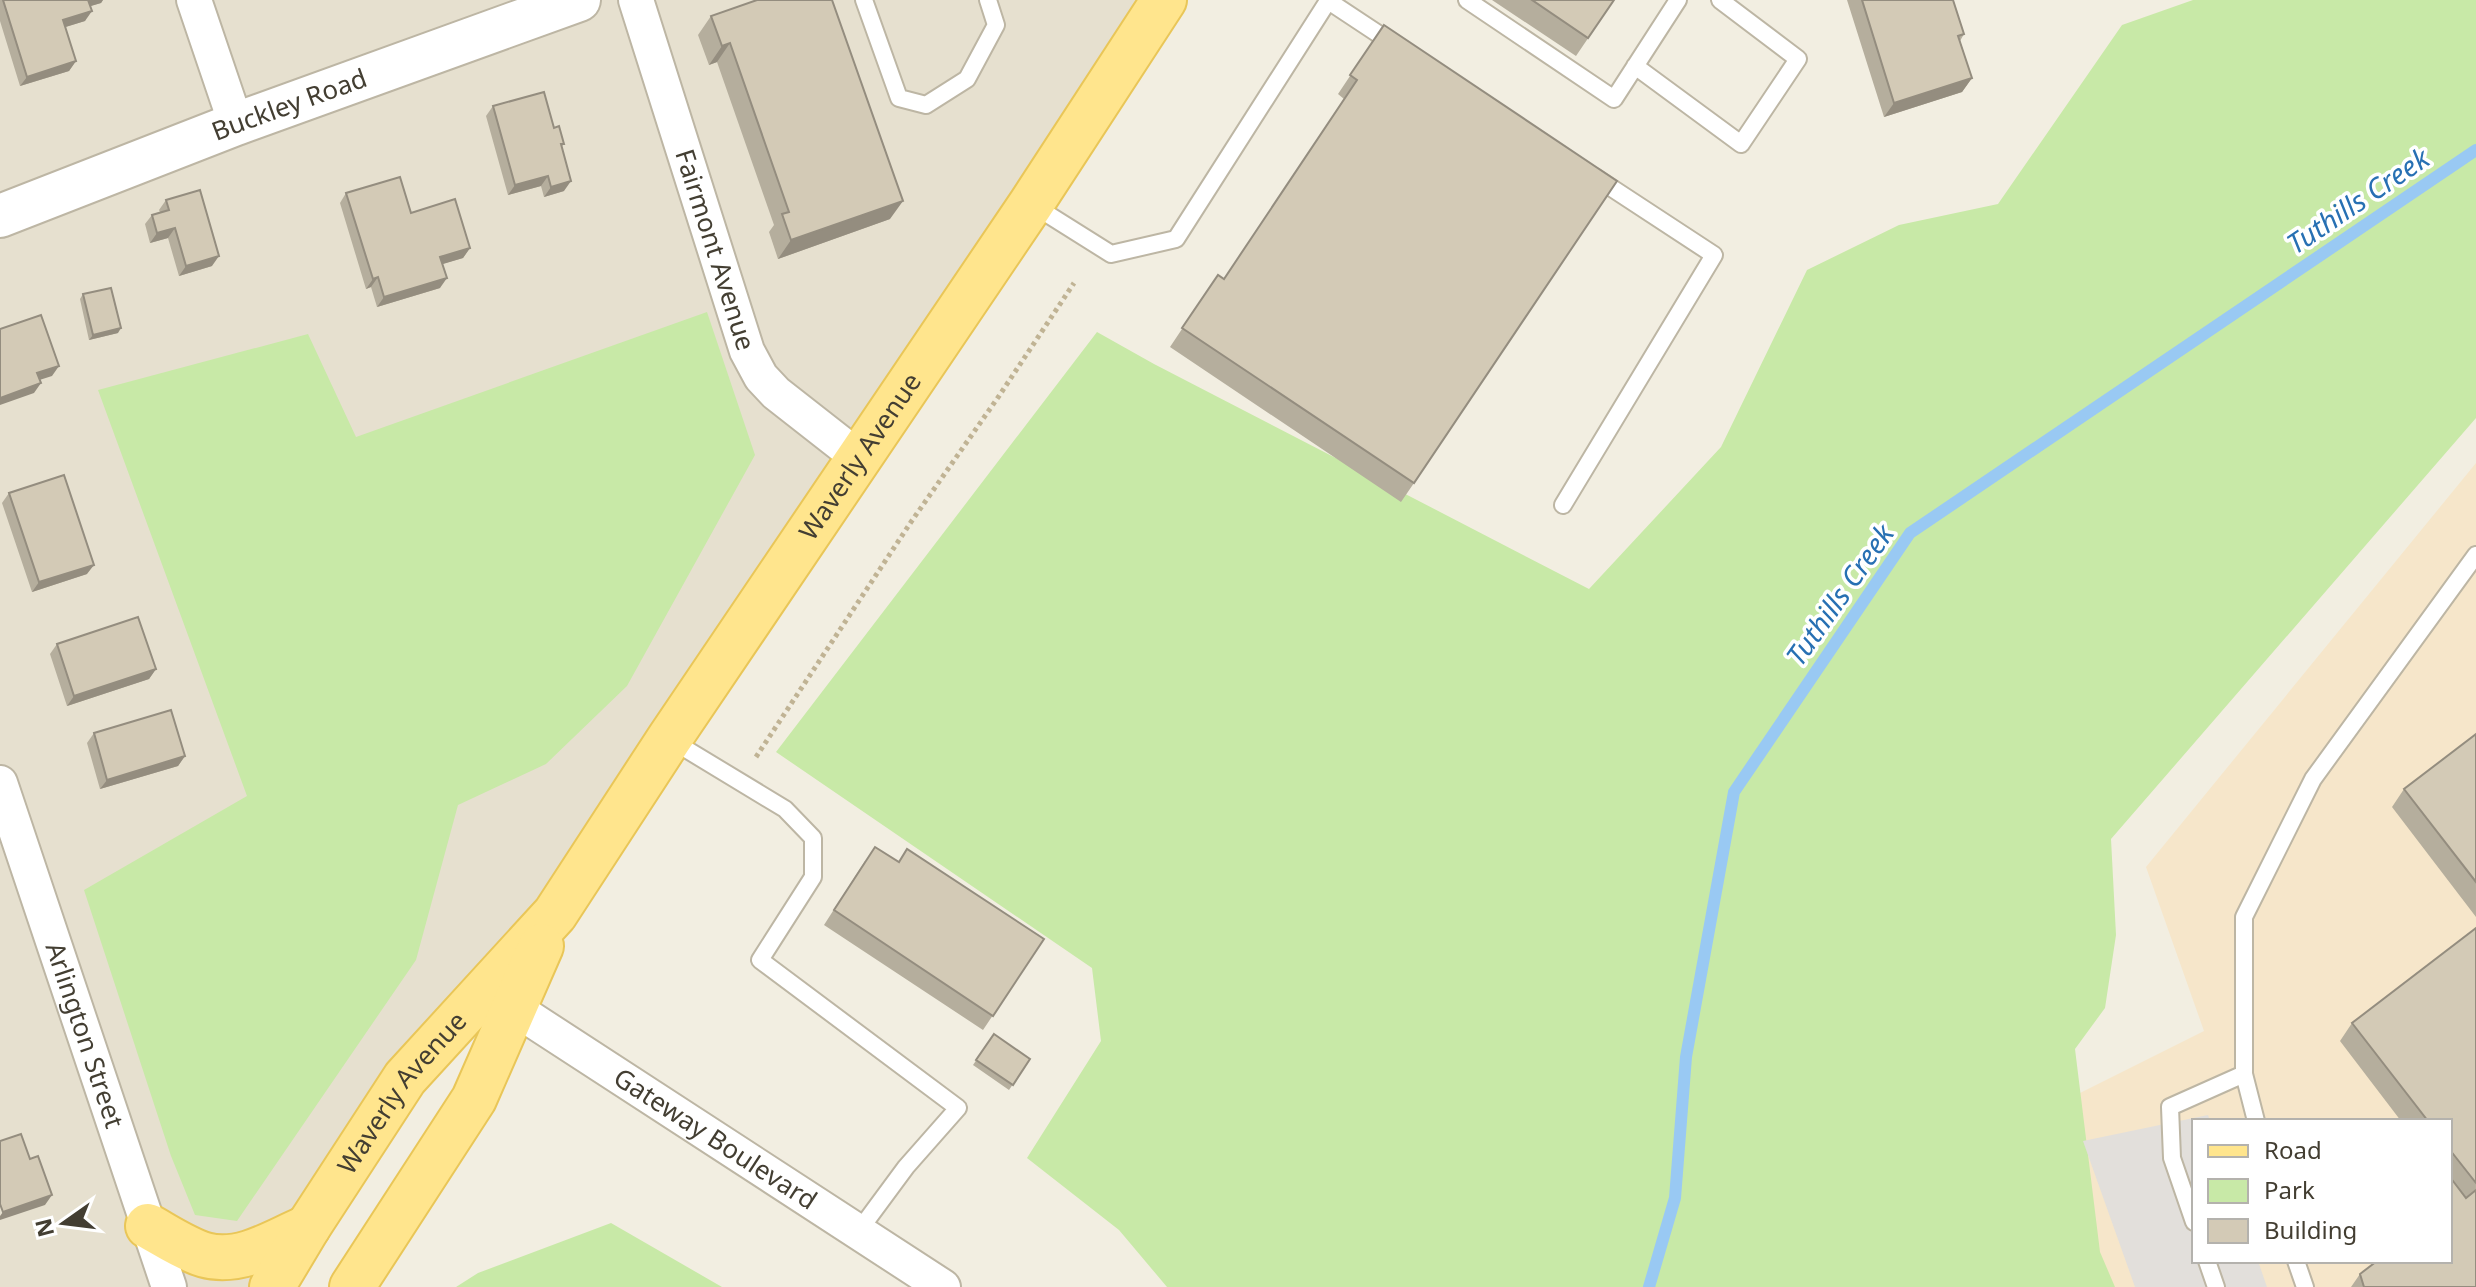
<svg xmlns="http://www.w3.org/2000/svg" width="2476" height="1287" font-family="'Noto Sans',sans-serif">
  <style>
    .residential { fill: #e6e0cf }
    .commercial { fill: #f6e6ca; fill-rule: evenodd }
    .green { fill: #c8e9a7 }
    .parking { fill: #e2dfdb }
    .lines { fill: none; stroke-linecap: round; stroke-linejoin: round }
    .stream { stroke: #99c9f3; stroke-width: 12 }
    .service-casing { stroke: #bdb6a4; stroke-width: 20 }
    .minor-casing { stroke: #bdb6a4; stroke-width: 38 }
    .tertiary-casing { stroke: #bdb6a4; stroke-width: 46 }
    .primary-casing { stroke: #e9c658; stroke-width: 48 }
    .path { stroke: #c0b394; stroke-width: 5; stroke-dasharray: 4 4; stroke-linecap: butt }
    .service { stroke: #fff; stroke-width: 16 }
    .minor { stroke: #fff; stroke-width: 34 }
    .tertiary { stroke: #fff; stroke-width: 42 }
    .primary { stroke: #ffe58d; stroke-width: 44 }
    .wall { fill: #b5ae9d }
    .shaded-wall { fill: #948d7f }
    .building { fill: #d3cab6; stroke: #948d7f; stroke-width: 2 }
    .labels { text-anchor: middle; stroke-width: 7; stroke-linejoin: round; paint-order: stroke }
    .street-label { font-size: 26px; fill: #433e32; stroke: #fff }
    .water-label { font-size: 28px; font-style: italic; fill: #2770b3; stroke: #fff }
  </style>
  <rect width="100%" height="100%" fill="#f2eee1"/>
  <!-- residential -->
  <path class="residential" d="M0,0h1164l-892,1287h-272z"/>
  <!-- commercial -->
  <path class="commercial" d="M2476,463v824h-382l-66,-168 176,-88 -58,-164zM2194,1121h256v140h-256z"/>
  <!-- green -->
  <path class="green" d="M2193,0h283v418l-365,421 5,96 -11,73 -30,41 25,203 15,35h-948l-48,-57 -92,-72 74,-117 -9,-73 -316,-216 321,-420 57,32 435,225 132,-142 86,-177 92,-45 99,-21 124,-179z
    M707,312l48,143 -128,231 -81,78 -88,41 -42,155 -179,261 -42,-6 -24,-59 -87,-266 163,-94 -149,-406 210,-56 48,103z
    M611,1223l111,64h-266l22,-14z"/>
  <!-- parking -->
  <path class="parking" d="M2208,1115l2,6h-16v140h64l9,26h-132l-52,-146z"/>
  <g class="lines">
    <!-- stream -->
    <path class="stream" d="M1649,1287l26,-89 11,-141 48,-265 176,-259 566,-383"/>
    <defs>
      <path id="service" d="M864,0l35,98 27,7 41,-26 29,-54 -8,-25
        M1327,0l68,45
        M1467,0l147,99 64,-99
        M1635,66l106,78 57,-85 -78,-59
        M1033,205l78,49 65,-15 152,-238
        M1563,505l151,-250 -119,-78
        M671,740l114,69 28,29v39l-53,83 198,148 -52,59 -48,65
        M2244,1074l12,47
        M2194,1222l-22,-64 -2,-51 74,-33v-157l69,-138 163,-224
        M2207,1261l9,26
        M2296,1261l9,26"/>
      <g id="minor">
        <path d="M194,0l42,124"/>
        <path id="s1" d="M636,0l111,351 14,26 15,16 83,65"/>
        <path id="s2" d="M0,783l169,504"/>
        <path id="s3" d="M494,995l449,292"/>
      </g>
      <g id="tertiary">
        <path id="s4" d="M0,216l236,-92 343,-124"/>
      </g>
      <g id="primary">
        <path d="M148,1226c18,10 37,23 57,29 35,10 72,-14 103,-28"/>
        <path id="s5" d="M272,1287l36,-60 97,-149 150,-164 114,-175 362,-535 133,-204"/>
        <path d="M352,1287l122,-188 67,-153"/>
      </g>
    </defs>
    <!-- service casing -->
    <use href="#service" class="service-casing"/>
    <!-- minor casing -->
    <use href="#minor" class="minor-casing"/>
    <!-- tertiary casing -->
    <use href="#tertiary" class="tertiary-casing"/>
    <!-- primary casing -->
    <use href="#primary" class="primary-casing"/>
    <!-- path -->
    <path class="path" d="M756,757l155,-235 88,-126 75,-113"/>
    <!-- service -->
    <use href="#service" class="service"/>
    <!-- minor -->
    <use href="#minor" class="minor"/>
    <!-- tertiary -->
    <use href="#tertiary" class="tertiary"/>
    <!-- primary -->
    <use href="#primary" class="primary"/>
  </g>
  <!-- wall -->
  <path class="wall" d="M0,0h103l-2,3 -11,3 -5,15 -20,6 11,34 -7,10 -49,15 -20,-65z
    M1492,0h122l-38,56z
    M1847,0h106l11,34 -4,7 12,37 -10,14 -78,25z
    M711,16l179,203 -112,40 -9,-27 5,-7 -57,-163 -8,3 -11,-30z
    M1384,25l30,458 -13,19 -231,-155 48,-72 6,4 120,-180 -6,-5z
    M493,106l61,22 10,16 -3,3 3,44 -20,6 -3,-11 -33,9 -22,-79z
    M346,193l65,20 59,35 -7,10 -21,6 -2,24 -63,19 -6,-20 -5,2 -26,-86z
    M166,200l46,66 -33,10 -11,-38 -18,5 -5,-19 7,-9 8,-3 -1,-2z
    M83,294l35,39 -29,7 -9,-41z
    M9,493l78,81 -55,18 -30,-89z
    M57,644l99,25 -7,10 -82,27 -17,-52z
    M94,733l91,23 -7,10 -78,23 -13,-46z
    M2476,734v183l-84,-110 12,-18z
    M865,861l33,1 146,77 -61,91 -159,-105z
    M2476,928v359h-125l9,-13 15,-12 -1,-1h76v-140h-49l-61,-80 12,-18z
    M994,1034l36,25 -21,31 -36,-25z"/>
  <!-- shaded-wall -->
  <path class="shaded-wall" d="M87,0h16l-2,3 -20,6z
    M92,11l-7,10 -29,9 7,-10z
    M730,43l-13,19 -8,3 13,-19z
    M76,61l-7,10 -49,15 7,-9z
    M1972,78l-10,14 -78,25 10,-14z
    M548,176l-7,10 -33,9 7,-10z
    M571,181l-7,10 -20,6 7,-10z
    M903,201l-13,18 -112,40 13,-19z
    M175,228l-7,10 -18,5 7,-10z
    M470,248l-7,10 -30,9 7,-10z
    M219,256l-7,10 -33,10 7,-10z
    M378,277l-7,10 -5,2 7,-10z
    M447,278l-7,10 -63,19 7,-10z
    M121,328l-3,5 -29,7 4,-5z
    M59,366l-7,10 -22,7 7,-10z
    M41,383l-7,10 -34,12v-7z
    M94,565l-7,9 -55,18 7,-10z
    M156,669l-7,10 -82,27 7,-10z
    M185,756l-7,10 -78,23 7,-9z
    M52,1195l-7,10 -45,15v-4l3,-4z"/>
  <!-- building -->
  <path class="building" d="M3,0h85l4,11 -29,9 13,41 -49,16z
    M757,0h75l71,201 -112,39 -9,-26 7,-2 -59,-169 -8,3 -11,-30z
    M1532,0h82l-26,38z
    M1862,0h91l11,34 -6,2 14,42 -78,25z
    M1384,25l233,156 -203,302 -232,-155 36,-53 6,4 133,-199 -7,-5z
    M544,92l10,36 5,-2 5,18h-3l10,37 -20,6 -3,-11 -33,9 -22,-79z
    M400,177l11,36 44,-14 15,49 -30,9 7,21 -63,19 -6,-20 -5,2 -27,-86z
    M200,190l19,66 -33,10 -11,-38 -18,5 -5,-18 17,-5 -3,-10z
    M111,288l10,40 -28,7 -10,-41z
    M41,315l18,51 -22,7 4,10 -41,15v-69z
    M64,475l30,90 -55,17 -30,-89z
    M138,617l18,52 -82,27 -17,-52z
    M171,710l14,46 -78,24 -13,-47z
    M2476,734v148l-72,-93z
    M875,847l24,15 8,-13 137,90 -51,77 -159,-106z
    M2476,928v255l-26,-33v-29h-22l-76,-98z
    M994,1034l36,25 -17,26 -37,-25z
    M21,1134l9,25 8,-3 14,39 -49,17 -3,-8v-63z
    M2453,1181l13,17 10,-8v97h-112l-4,-13 17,-13h73v-78z"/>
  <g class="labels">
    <!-- street labels -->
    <g class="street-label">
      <text dy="9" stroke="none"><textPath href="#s4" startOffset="310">Buckley Road</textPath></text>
      <text dy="9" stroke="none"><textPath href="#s1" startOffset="262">Fairmont Avenue</textPath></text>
      <text dy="9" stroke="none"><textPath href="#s5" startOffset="1020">Waverly Avenue</textPath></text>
      <text dy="9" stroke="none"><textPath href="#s2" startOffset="266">Arlington Street</textPath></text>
      <text dy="9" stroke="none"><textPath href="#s5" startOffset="234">Waverly Avenue</textPath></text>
      <text dy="9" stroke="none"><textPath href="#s3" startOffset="264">Gateway Boulevard</textPath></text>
    </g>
    <!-- water labels -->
    <g class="water-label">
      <text transform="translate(2358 201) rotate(-34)" y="10">Tuthills Creek</text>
      <text transform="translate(1840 595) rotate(-55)" y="10">Tuthills Creek</text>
    </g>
  </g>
  <!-- legend -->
  <rect x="2192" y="1119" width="260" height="144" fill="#ffffff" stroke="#b4b2ad" stroke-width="2"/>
  <rect x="2208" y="1145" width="40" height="12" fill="#ffe58d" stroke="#b4b2ad" stroke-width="2"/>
  <text x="2264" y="1159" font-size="24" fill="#433e32">Road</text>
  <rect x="2208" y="1179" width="40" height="24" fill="#c8e9a7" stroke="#b4b2ad" stroke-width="2"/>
  <text x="2264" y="1199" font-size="24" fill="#433e32">Park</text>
  <rect x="2208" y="1219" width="40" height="24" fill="#d3cab6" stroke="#b4b2ad" stroke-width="2"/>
  <text x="2264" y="1239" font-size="24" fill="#433e32">Building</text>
  <!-- north arrow -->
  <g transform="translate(64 1223) rotate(256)" stroke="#ffffff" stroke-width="6" paint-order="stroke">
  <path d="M0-6L14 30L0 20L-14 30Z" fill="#433e32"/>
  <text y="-12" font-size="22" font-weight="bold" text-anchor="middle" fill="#433e32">N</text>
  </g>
</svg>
